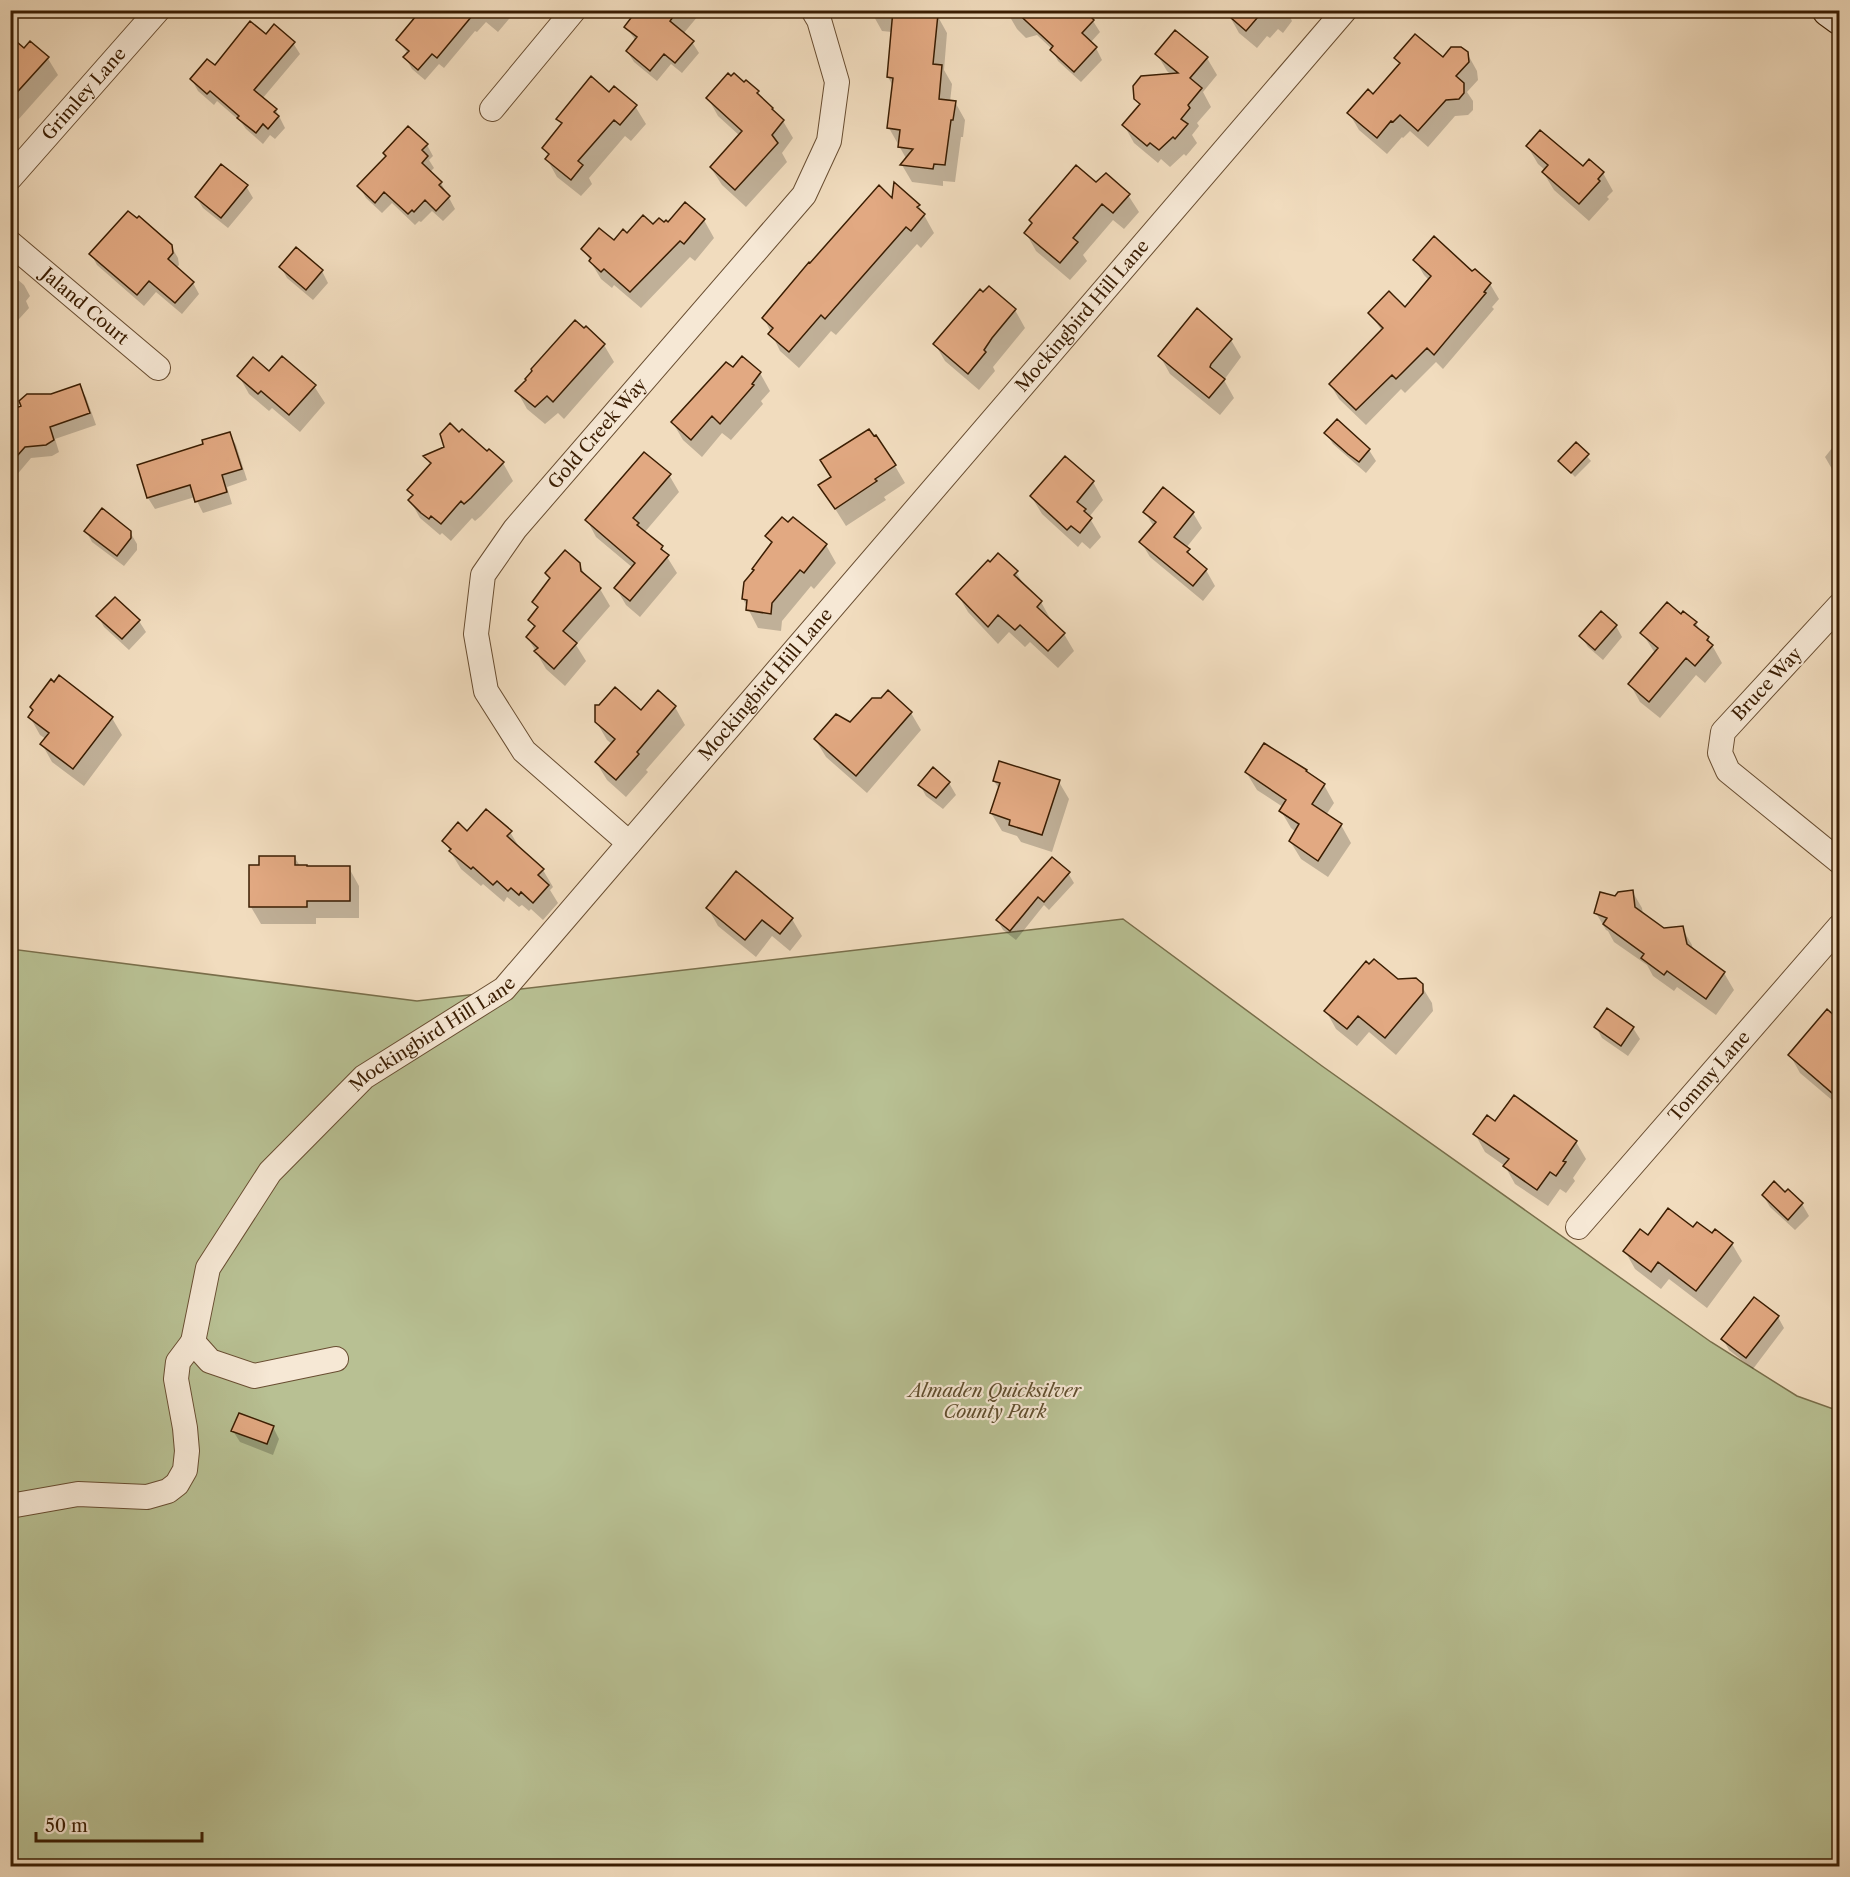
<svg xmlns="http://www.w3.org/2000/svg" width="1850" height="1877" font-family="'Libre Caslon Text',serif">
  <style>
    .green { fill: #b8c093; stroke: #796e4a; stroke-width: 1.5 }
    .shadow { fill: #0003 }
    .building { fill: #e2a982; stroke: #3a1d02; stroke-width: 1.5 }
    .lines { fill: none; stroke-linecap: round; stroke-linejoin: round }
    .street-casing { stroke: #684d31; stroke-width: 26 }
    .secondary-casing { stroke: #3a1d02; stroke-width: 35 }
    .street { stroke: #f6e8d5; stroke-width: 24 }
    .secondary { stroke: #f6e8d5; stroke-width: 33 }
    .labels { text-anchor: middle; stroke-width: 4.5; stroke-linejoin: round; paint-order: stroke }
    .street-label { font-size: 18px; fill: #3a1d02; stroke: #f6e8d5 }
    .park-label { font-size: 18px; font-style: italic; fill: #604e2e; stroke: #f6e8d5 }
  </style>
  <rect width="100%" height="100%" fill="#f1dcbe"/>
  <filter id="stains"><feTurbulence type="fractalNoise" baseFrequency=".00333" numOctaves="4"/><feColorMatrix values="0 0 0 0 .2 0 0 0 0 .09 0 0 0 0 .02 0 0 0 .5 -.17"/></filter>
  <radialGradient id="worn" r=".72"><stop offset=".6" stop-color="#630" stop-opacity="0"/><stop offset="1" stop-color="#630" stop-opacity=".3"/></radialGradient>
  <!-- green -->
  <path class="green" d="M1123,919l199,147 389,276 86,54 42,15v455h-1828v-917l406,52z"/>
  <!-- shadow -->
  <path class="shadow" d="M428,10h84l2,3 -16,19 -12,-10 -9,10 -2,-1 -31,37 -5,-4 -14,16 -13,-11 -7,-12 3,-3 -10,-14z
    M639,10h64l-20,24 9,8 7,11 -17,20 -11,-9 -14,17 -23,-19 -7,-11 9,-10 -10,-14z
    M872,10h57l2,5h6l10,18 -3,37 8,14 -2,18h5l10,18 -2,17h-2l-6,45 -12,-1v5l-31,-4 -10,-17 5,-5 -18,-32 4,-42 -5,-9 4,-45 -10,-1 -10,-18z
    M1010,10h71l12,11 7,11 -10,11 6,5 6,12 -21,22 -23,-21 -6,-12 -15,-14 -11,3 -9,-9 -7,-12z
    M1233,10h63l-6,7 2,4 -9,12 -5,-4 -8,9 -3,-2 -10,12 -18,-15 -10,-18z
    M10,38l14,12 23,7 11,18 -48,54z
    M293,43l7,11 -38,45 14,11 9,18 -10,11 -5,-4 -7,9 -17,-15 -5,-7 -24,-21 -3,4 -16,-14 -6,-11 23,-12z
    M1467,53l10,18 1,9 -11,12 6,9v9l-5,5 -13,1 -27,31 -18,-16 -7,7 -1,-1 -15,17 -28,-24 -10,-17 24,-17 27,-31 -4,-6h47z
    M1157,54l50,4 10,17 -14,17 8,15 -14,16 2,3 -7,9 5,8 -11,13 -2,-2 -14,13 -9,-8 -3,4 -24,-20 -10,-18 16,-19 -4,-8 35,-23 -4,-4z
    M757,92l5,9 21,20 10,17 -11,15 5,9 -41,45 -24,-22 -11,-17 29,-32 -22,-20 -10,-18z
    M609,94l26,12 11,18 -15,17 -6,-5 -36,42 3,6 -11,12 -24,-19 -10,-18 2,-2 -6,-9 19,-22 -4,-7z
    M427,145l6,11 -4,4 5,8 -4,4 11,11 14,26 -12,12 -11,-10 -11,11 -2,-1 -4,4 -23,-22 -10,10 -16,-15 -7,-12z
    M1528,147l55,21 20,5 10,18 -6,6 2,2 -20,22 -35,-31 -11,-18 2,-2 -7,-6z
    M1096,184l32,11 11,17 -15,17 -11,-9 -30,35 4,6 -17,19 -34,-29 -10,-18z
    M246,186l7,12 -25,30 -25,-20 -7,-11z
    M893,202l26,4 15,27 -13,15 -4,-4 -81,91 -5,-4 -32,37 -19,-17 -16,-33z
    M685,204l19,16 10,18 -19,23 -5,-4 -49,51 -27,-23 -2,3 -11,-9 -18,-30 31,-7 13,-7 27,-9 14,-2z
    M171,246l7,12 1,7 -3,3 17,15 6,11 -17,20 -26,-22 -12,14 -47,-41 -6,-11z
    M1415,260l57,14 18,10 9,15 -7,8 2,2 -51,60 -7,-7 -31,31 -4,-4 -35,36 -27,-26 -9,-15 52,-53 -12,-18 35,-4 24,-29 -5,-5z
    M281,267l41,4 6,12 -15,17 -26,-22z
    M10,273l14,12 6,11 -4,5 3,7 -19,21z
    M989,288l26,22 10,18 -23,28 -9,11 2,4 -16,19 -34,-29 -10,-17z
    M1231,340l10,17 -17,23 10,18 -14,17 -50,-41 -10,-18z
    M604,345l10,17 -50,57 -6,-6 -13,11 -18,-15 -10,-18 11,-10z
    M743,358l17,15 10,18 -9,10 2,3 -32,36 -9,-7 -20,24 -19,-17 -10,-17 60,-54z
    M269,373l45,13 11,17 -25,29 -28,-24 -3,3 -20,-17 -10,-18z
    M79,386l7,11 10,28 -41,14 4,13 -7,4 -21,2 -21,25v-65l41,-23z
    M1337,421l32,29 7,11 -10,12 -33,-29 -7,-11z
    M229,433l7,12 11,35 -20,7 5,17 -29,9 -8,-16 -40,12 -7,-11 -9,-32 66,-21z
    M1840,438v36l-8,-5 -7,-12z
    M1576,444l15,17 -16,16 -15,-16z
    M487,453l16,10 10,18 -32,35 -6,5 -3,-3 -21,23 -9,-8 -2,2 -20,-17 -10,-18 3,-3 -4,-7 22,-24 -6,-9z
    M1065,458l28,24 10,18 -14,17 12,20 -11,12 -8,-7 -4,5 -36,-33 -11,-18z
    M895,466l10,17 -21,14 2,3 -40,26 -26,-41z
    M669,475l10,17 -35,41 17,14 16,26 -37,44 -14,-12 -10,-17 17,-20 -37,-31 -9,-17z
    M1145,512l48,1 9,15 -16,20 9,13 11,9 9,16 -12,15 -53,-44 -9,-15 13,-15z
    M86,531l44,1 7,12v6l-13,16 -32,-24z
    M767,536l59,9 10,18 -22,26 -3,-3 -29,35 -1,10 -23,-3 -15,-29 29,-54z
    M579,564l8,14 13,11 10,17 -34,39 10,16 -21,25 -19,-17 -18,-31 7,-9 -5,-9 8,-11 -4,-7 17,-22 -4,-6z
    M1016,572l10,16 15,14 10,18 -1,1 14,13 10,17 -16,17 -28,-26 -5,5 -16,-15 -11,12 -30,-32 -10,-17z
    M98,616l41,5 7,11 -17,18 -25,-23z
    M1681,616l15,7 5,9 7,6 14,25 -17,20 -9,-8 -36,43 -20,-16 -10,-18 25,-31 -13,-20z
    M1616,626l6,11 -19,23 -15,-13 -7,-11z
    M658,692l17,15 10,18 -39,45 2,2 -22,25 -19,-17 -11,-18 16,-18 -5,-4 -11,-19 45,-9z
    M34,711l78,7 10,17 -38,51 -32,-24 -10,-18 4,-5 -6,-4 -10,-18z
    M911,713l10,17 -54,63 -41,-36 -11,-18 35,-15z
    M933,769l16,14 7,12 -13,14 -17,-13 -6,-11z
    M1246,772l78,13 10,18 -8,12 15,10 10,18 -23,34 -27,-18 -11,-18 6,-9 -5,-4 -10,-17 2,-4 -26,-17z
    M994,781l65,1 10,17 -17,53 -31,-10 -4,-6 -15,-5 -11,-18 8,-24z
    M510,832l11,18 22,20 10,17 -3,3 8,13 -15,17 -12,-11 -2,2 -7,-6 -3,2 -12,-10 -3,5 -21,-18 -2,2 -20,-17 -17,-28 23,-8z
    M295,858l5,8 49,2 10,18v32h-43v6h-55l-10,-17 10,-41z
    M1068,873l6,10 -25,27 -5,-5 -28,35 -13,-10 -5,-9z
    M1632,891l10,17 1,7 21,15 18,-2 10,17 1,6 31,22 10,17 -18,25 -39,-28 -3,4 -21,-15 -6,-11 -33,-23 -6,-11 -2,-1 -10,-17 20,-15z
    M708,908l84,11 10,17 -12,15 -18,-15 -16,21 -38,-31z
    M1398,981l23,4 11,18 1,8 -37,44 -27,-23 -12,14 -21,-17 -10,-18z
    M1828,1012l12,10v113l-5,-8 4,-21 -39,-33 -10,-18z
    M1596,1027l37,1 7,11 -12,17 -26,-18z
    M1496,1123l80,19 10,17 -13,19 2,3 -9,12 -6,-4 -12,17 -33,-22 -10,-18 -20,-14 -10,-18z
    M1788,1191l14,13 7,12 -14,14 -25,-23 -7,-12 22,-1z
    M1712,1235l20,9 10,17 -35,47 -38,-29 -8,10 -26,-20 -10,-18 23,-14z
    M1778,1317l6,11 -31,41 -24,-19 -6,-11z
    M273,1427l6,12 -6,16 -33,-13 -7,-11z"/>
  <!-- building -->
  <path class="building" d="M421,10h56l-40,48 -5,-4 -14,16 -15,-13 6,-6 -13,-11z
    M637,10h41l-8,11 24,20 -19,22 -11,-9 -14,17 -24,-20 11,-14 -13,-10z
    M893,10h32v3l13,1 -5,50 9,1 -3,34 17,2 -3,19h-2l-6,45 -11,-1 -1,5 -33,-4 13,-16 -15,-2 2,-17 -13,-2 6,-50 -6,-1z
    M1014,10h70l10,10 -12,13 15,14 -23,25 -24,-22 3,-4z
    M1222,10h42l-18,21z
    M250,21l16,13 8,-10 21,18 -41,48 23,19 -3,3 5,4 -11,13 -5,-5 -7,9 -19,-15 2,-2 -29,-25 -3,3 -17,-15 17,-20 8,6z
    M1175,30l33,27 -18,21 12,10 -14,17 2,3 -9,11 7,5 -13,15 -2,-2 -14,13 -9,-7 -3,3 -25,-21 18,-21 -6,-5 -1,-13 8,-10 37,-3 -23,-19z
    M1415,34l28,23 8,-10h10l7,5 1,10 -13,14 8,7v10l-5,6 -13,1 -28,31 -18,-16 -7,7 -2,-1 -14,17 -30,-25 21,-24 5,5 27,-31 -6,-5z
    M10,36l14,12 6,-7 19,16 -39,43z
    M728,73l3,3 3,-3 10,9 2,-2 13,11 -2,2 16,15 -1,1 12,11 -12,15 6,8 -43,47 -25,-23 32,-36 -36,-33z
    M591,76l18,16 5,-6 23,19 -17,20 -6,-5 -36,41 5,4 -12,15 -26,-21 4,-5 -7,-6 20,-25 -6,-4z
    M408,126l20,18 -6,6 6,6 -6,7 20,19 -3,3 11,11 -14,15 -11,-11 -11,12 -2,-2 -4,4 -24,-22 -9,11 -18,-17 29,-30 -3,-3z
    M1540,130l43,36 6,-7 15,13 -6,7 2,2 -21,23 -37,-32 6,-7 -22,-19z
    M221,164l27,21 -27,33 -26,-21z
    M1076,165l20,17 10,-9 24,21 -17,19 -11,-9 -29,34 5,4 -18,21 -36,-30 8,-10 -3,-3z
    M894,182l26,23 -3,2 8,7 -14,17 -5,-4 -81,92 -4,-4 -32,37 -21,-18 5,-6 -11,-10 47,-56 1,1 69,-78 13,13z
    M685,202l20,17 -21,25 -4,-3 -50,51 -26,-23 -3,3 -12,-11 2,-3 -10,-9 18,-21 15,12 9,-11 4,4 16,-18 10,9 6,-6 5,4 2,-2 2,2z
    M128,211l9,7 2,-2 33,29 1,8 -5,6 26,23 -19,21 -26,-22 -12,14 -48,-41z
    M1434,236l38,35 3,-2 16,14 -7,9 2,1 -52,62 -7,-7 -31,31 -4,-4 -36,35 -27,-26 54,-56 -15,-15 21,-22 16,16 26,-31 -18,-16z
    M296,247l27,23 -17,20 -27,-23z
    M989,286l27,23 -24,29 -8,12 2,2 -18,22 -35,-30 47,-55 3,3z
    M1197,308l35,31 -21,25 -1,3 15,12 -16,19 -51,-42z
    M575,320l9,8 2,-2 19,18 -52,58 -6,-6 -12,11 -20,-16 11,-11 -1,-1 7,-8 -1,-2z
    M282,356l34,29 -27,30 -28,-24 -3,3 -21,-18 16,-19 16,14z
    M742,356l19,16 -9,12 2,1 -34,39 -8,-8 -21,24 -20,-18 55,-60 7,5z
    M80,384l10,29 -40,14 4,13 -8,5 -21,2 -15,17v-54l11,-4 -2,-5 8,-7h24z
    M1337,419l33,30 -11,13 -11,-8 -24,-21z
    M450,423l9,9 3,-3 25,22 2,-2 15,13 -33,36 -7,6 -3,-3 -20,23 -10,-8 -2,3 -8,-6 -13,-13 5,-5 -6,-5 24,-27 -8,-7 21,-9 -4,-13z
    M869,429l5,7 2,-1 20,30 -21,14 2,2 -42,28 -17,-24 13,-8 -11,-17z
    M230,432l12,37 -20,6 5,17 -32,10 -5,-17 -43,13 -10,-33 66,-21 -1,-4z
    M1576,442l13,12 -18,19 -13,-12z
    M644,452l27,22 -38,44 6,5 -2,2 26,21 -2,3 8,6 -39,46 -16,-13 21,-25 -50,-43z
    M1065,456l29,25 -17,21 9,7 -2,2 8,7 -12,15 -9,-7 -4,4 -37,-34z
    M1163,487l31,25 -20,25 16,12 -3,3 20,17 -14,17 -54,-44 17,-20 -13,-10z
    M102,508l29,23v7l-14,18 -33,-25z
    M782,517l6,5 5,-5 34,27 -23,29 -4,-3 -28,33 -1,11 -25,-4 1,-10 -5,-1 2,-17 10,-12 -2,-1 20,-27 -7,-6z
    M565,550l15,13 1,8 20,17 -38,43 14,12 -23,26 -20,-18 4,-3 -12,-11 9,-11 -7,-6 10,-13 -6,-5 18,-24 -5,-5z
    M998,553l20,18 -4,4 28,26 -5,6 28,26 -17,18 -28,-26 -5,5 -17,-15 -10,12 -32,-33 32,-34 2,2z
    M115,597l25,23 -18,19 -26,-23z
    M1667,602l14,12 2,-3 14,11 -3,3 15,12 -2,3 6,5 -18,21 -9,-8 -37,44 -21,-18 30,-36 -18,-15z
    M1601,611l16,14 -22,25 -16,-14z
    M59,675l54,42 -40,52 -33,-25 9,-11 -21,-16 5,-7 -3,-3 21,-28 3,3z
    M615,687l26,23 17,-20 18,16 -39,46 2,2 -23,26 -21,-18 20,-23 -20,-17v-17h4z
    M888,690l24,22 -56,64 -42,-37 22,-25 14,8 22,-24h9z
    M1264,743l43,27 -1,1 19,13 -13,20 30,20 -24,37 -29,-20 10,-17 -20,-13 7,-11 -41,-28z
    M999,761l61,19 -18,55 -33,-10 1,-5 -20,-7 10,-30 -7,-2z
    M933,767l17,15 -14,16 -18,-13z
    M486,809l26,22 -5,5 37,33 -6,6 11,10 -16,18 -12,-11 -2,3 -8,-7 -3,3 -11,-10 -4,4 -20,-18 -2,2 -22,-18 2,-2 -9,-8 16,-19 9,9z
    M259,856h36v9h12v1h43v35h-43v6h-58v-42h10z
    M1052,857l18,15 -26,30 -6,-5 -28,34 -14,-11z
    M736,871l57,47 -13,16 -18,-14 -17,20 -39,-32z
    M1633,890l2,17 29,21 19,-2 4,18 38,28 -19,27 -39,-28 -3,4 -23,-17 3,-4 -41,-30 4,-6 -13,-5 6,-21 15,4 3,-4z
    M1374,959l24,20 18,-1 7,6v9l-38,45 -27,-22 -11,13 -23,-18 42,-50 3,3z
    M1607,1008l27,19 -13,19 -27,-19z
    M1827,1009l12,11v79l-51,-44z
    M1514,1095l63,46 -14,20 3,1 -10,14 -6,-4 -13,18 -34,-24 6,-7 -36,-25 14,-19 8,6z
    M1774,1181l11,11 3,-3 15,14 -15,17 -26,-25z
    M1668,1208l25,19 4,-5 15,11 3,-4 18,14 -37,48 -38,-29 -7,10 -28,-21 17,-22 8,6z
    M1754,1297l25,19 -33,42 -25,-19z
    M239,1413l35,13 -7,18 -36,-13z"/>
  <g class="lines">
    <defs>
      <g id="street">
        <path d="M492,109l82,-99"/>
        <path id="s1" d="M10,178l148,-168"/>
        <path id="s2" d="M10,243l148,125"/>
        <path d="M1840,605l-117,127 -3,21 8,18 112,91"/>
        <path id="s3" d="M629,843l-105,-92 -38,-60 -10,-57 7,-59 32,-46 289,-334 25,-54 8,-59 -18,-62 -6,-10"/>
        <path id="s4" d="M1578,1227l262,-301"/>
        <path id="s5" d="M336,1359l-82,17 -44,-15 -17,-19 15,-74 62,-96 94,-95 140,-88 841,-979"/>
        <path d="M10,1506l68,-12 69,3 21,-6 9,-7 8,-14 2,-19 -2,-23 -9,-49 2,-17 15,-20"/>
      </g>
      <path id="secondary" d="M1829,10l11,8"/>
    </defs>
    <!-- street casing -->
    <use href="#street" class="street-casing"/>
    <!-- secondary casing -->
    <use href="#secondary" class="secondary-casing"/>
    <!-- street -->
    <use href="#street" class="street"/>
    <!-- secondary -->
    <use href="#secondary" class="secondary"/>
  </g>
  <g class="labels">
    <!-- street labels -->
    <g class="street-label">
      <text dy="6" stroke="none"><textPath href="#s1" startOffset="112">Grimley Lane</textPath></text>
      <text dy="6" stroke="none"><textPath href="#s2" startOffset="98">Jaland Court</textPath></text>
      <text dy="6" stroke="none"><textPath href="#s5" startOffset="1532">Mockingbird Hill Lane</textPath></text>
      <text dy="6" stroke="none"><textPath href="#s3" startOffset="510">Gold Creek Way</textPath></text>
      <text transform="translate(1767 684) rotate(-47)" y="6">Bruce Way</text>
      <text dy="6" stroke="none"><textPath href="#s5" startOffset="1046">Mockingbird Hill Lane</textPath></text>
      <text dy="6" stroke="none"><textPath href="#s5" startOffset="560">Mockingbird Hill Lane</textPath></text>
      <text dy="6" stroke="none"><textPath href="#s4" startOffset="200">Tommy Lane</textPath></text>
    </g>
    <!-- park labels -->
    <g class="park-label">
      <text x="995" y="1397">Almaden Quicksilver<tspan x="995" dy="21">County Park</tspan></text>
    </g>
  </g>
  <!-- margin -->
  <rect width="1850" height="1877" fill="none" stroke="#f1dcbe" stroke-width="36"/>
  <rect x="12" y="12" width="1826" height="1853" fill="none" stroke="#3a1d02" stroke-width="3"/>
  <rect x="18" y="18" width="1814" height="1841" fill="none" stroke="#3a1d02" stroke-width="1.5"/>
  <!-- scale -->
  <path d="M36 1832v9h166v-9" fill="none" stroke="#3a1d02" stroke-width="3"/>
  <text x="45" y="1832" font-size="18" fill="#3a1d02" stroke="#f6e8d5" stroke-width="4.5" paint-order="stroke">50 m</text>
  <rect width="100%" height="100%" filter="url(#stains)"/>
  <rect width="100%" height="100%" fill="url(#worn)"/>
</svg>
